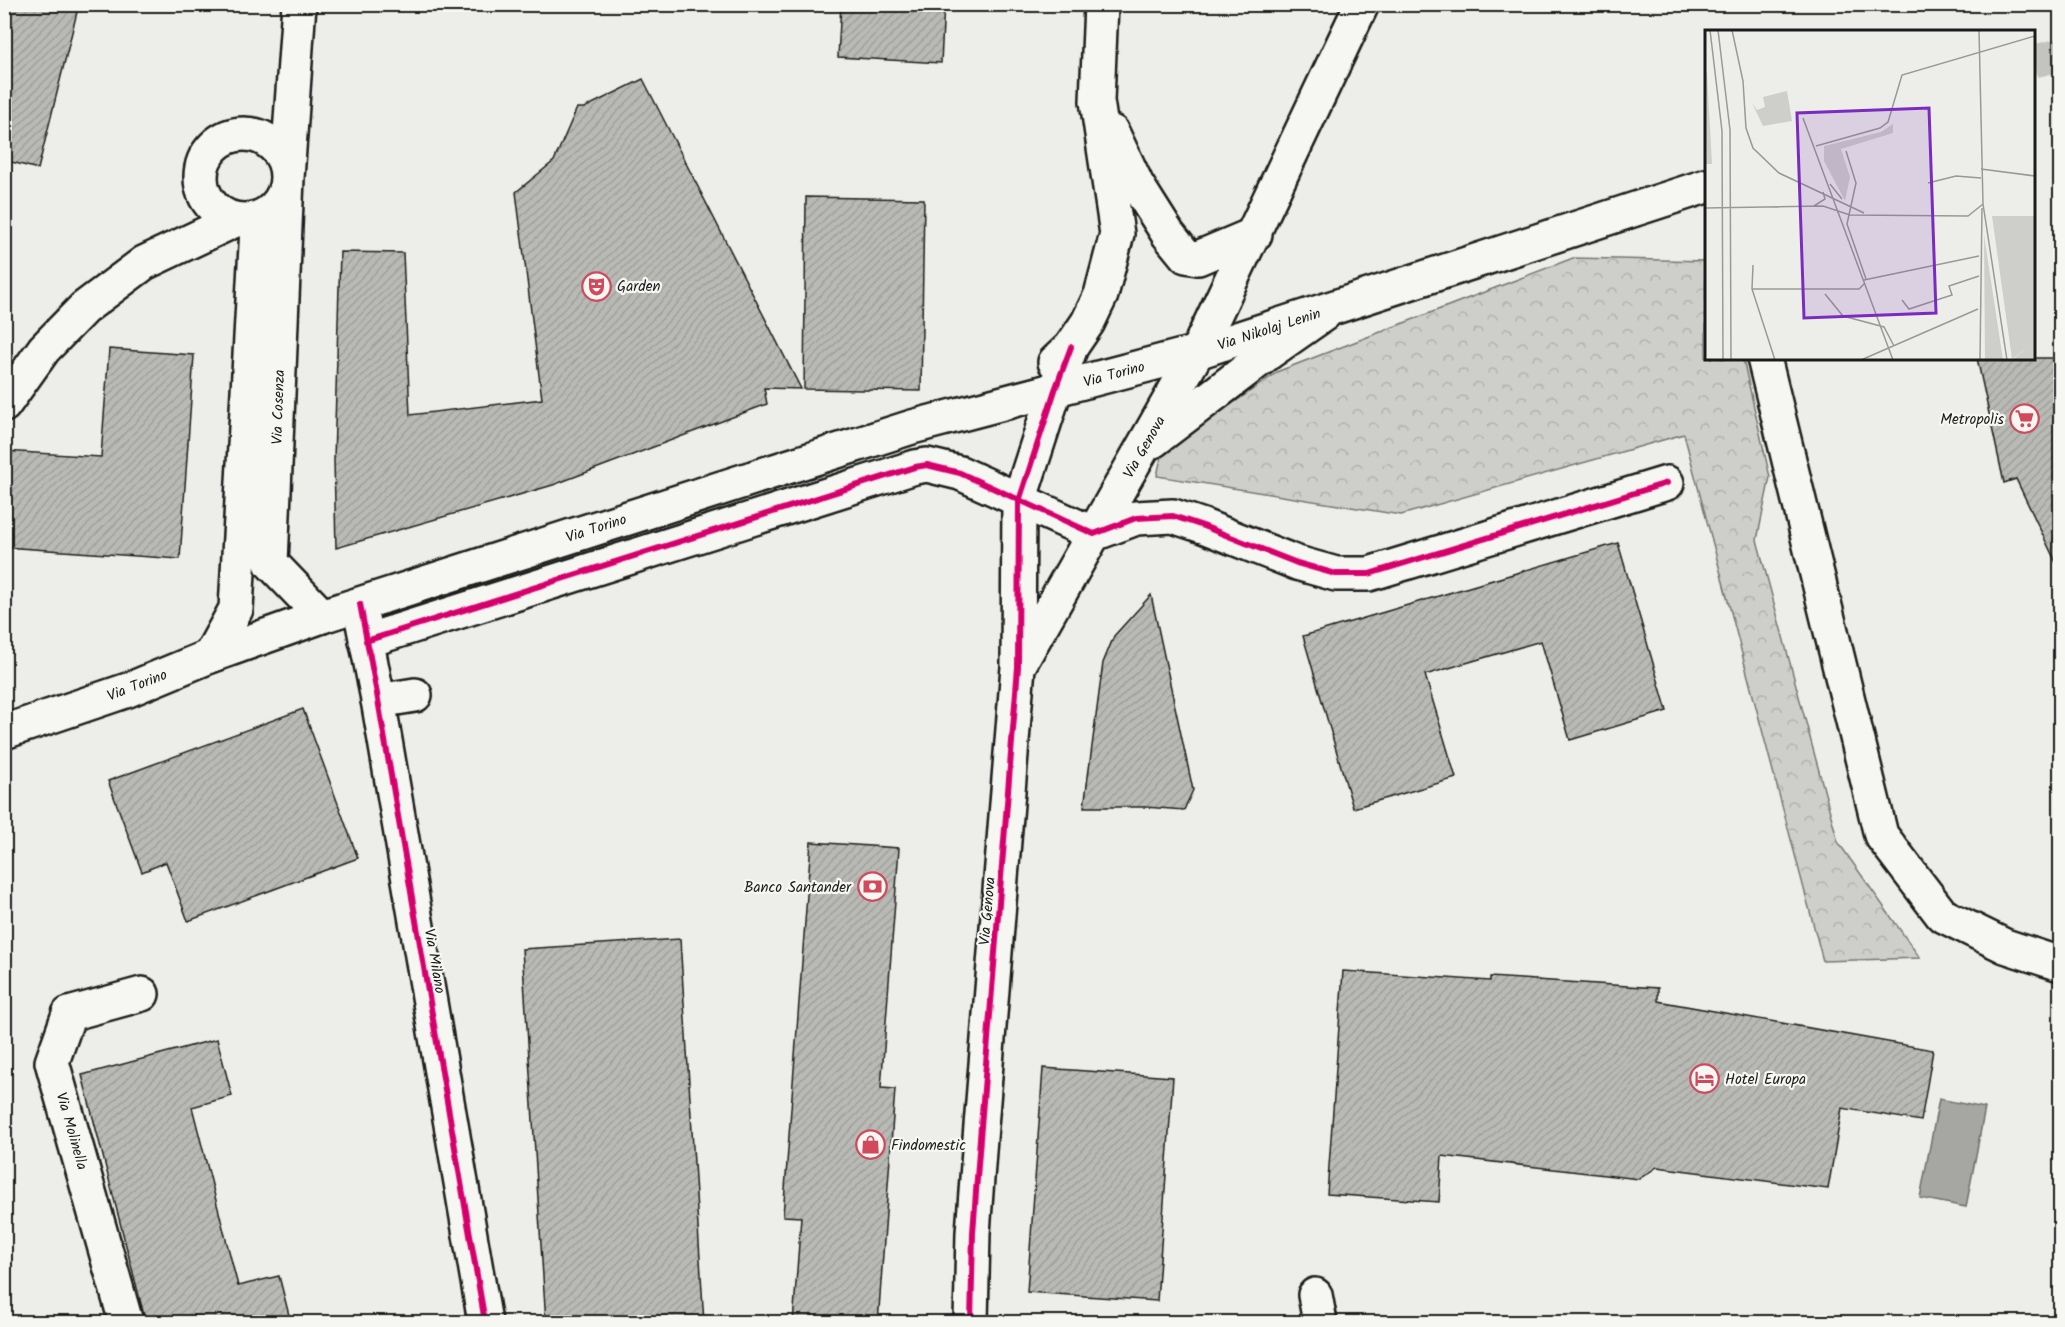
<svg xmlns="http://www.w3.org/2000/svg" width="2065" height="1327" font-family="Kalam,sans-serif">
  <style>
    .park { fill: url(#park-crowns); stroke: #757574; stroke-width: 1.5 }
    .water { fill: #a6a6a3; stroke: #6f6f6d; stroke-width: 1.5 }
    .building { fill: url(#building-hatch); stroke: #1c1c1c; stroke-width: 1.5 }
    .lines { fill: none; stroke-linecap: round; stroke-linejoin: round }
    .major-tunnel { stroke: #c3c3c0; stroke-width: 33; stroke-dasharray: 33 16; stroke-linecap: butt }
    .minor-casing { stroke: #1c1c1c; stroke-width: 38 }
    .major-casing { stroke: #1c1c1c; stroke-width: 38 }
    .minor { stroke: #f6f6f2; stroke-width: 33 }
    .major { stroke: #f6f6f2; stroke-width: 33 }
    .cycleway-casing { stroke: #f6f6f2; stroke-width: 10 }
    .cycleway { stroke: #d6006c; stroke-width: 6 }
    .labels { text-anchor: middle; stroke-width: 4.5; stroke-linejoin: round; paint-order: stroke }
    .poi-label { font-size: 15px; fill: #1c1c1c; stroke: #f6f6f2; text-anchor: start }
    .street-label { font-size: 15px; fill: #1c1c1c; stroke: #f6f6f2 }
    .inset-road { fill: none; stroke: #999997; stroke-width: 1.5 }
    .view { fill: #7b2cbf; fill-opacity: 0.15; stroke: #7b2cbf; stroke-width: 3 }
    .inset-edge { fill: none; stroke: #1c1c1c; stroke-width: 3 }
  </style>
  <defs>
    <pattern id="park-crowns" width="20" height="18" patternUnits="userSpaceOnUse" patternTransform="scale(1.5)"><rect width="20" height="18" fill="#cececb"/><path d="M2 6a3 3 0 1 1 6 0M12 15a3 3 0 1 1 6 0" fill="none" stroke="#b0b0ae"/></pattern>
    <pattern id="building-hatch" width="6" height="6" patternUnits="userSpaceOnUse" patternTransform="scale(1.5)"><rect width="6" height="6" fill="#b9b9b6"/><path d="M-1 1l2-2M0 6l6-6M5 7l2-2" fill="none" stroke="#9e9e9c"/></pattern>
  </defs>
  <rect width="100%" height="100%" fill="#edede9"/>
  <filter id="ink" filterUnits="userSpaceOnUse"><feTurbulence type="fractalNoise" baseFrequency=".0167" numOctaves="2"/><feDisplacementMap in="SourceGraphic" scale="12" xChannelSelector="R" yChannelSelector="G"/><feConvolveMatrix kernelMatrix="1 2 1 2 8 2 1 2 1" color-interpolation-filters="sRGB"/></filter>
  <g filter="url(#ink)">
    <!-- park -->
    <path class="park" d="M1573,258l133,3v97l37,1 27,118 -13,63 81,302 82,116 -97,3 -139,-527 -283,81 -244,-39 5,-23 117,-82z"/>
    <!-- water -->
    <path class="water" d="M1939,1099l46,9 -19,99 -46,-9z"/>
    <!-- building -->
    <path class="building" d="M4,4h75l-41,165 -34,-9z
      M841,4h103l-3,59 -103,-6z
      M643,79l158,310 -37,-1 3,16 -214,81 -217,63 -2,-88 6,-208 63,1 7,162 132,-16 -26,-207 38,-31 23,-53h7z
      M806,197l118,2 -3,192 -117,-2z
      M109,349l85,6 -14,204 -176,-12v-96l97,6z
      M1977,358h84v215l-45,-94 -12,4z
      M1618,543l49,168 -97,29 -29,-99 -116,34 31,103 -103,30 -50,-172z
      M1151,595l42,195 -9,20 -39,-3h-61l19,-144 11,-27z
      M303,709l55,149 -170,63 -22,-59 -24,10 -34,-91z
      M811,842l88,6 -18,240 14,1 -17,234h-85l8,-106 -18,-1z
      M680,939l24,384h-158l-24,-374z
      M1343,971l147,10v-4l168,11v13l275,49 -12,71 -79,-13 -14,81 -171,-22 -18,12 -197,-23 -3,46 -112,-8z
      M217,1039l15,57 -40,11 46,179 41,-10 12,47h-145l-64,-248z
      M1043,1068l130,9 -16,224 -130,-9z"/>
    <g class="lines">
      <!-- major-tunnel -->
      <path class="major-tunnel" d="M2034,61l26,-6"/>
      <defs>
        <path id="minor" d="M299,4l-12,174 -16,385 51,53
          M1112,132l25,53 31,49 18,22 12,2 57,-24
          M201 177a43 43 0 1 1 86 0a43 43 0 1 1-86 0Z
          M1764,358l117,477 61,80 63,31 55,18
          M1055,362l16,-15 17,-25 13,-27 16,-61 -20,-133 4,-97
          M4,405l40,-56 40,-41 60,-45 91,-43
          M1153,441l118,-90 53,-37
          M362,618l15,76 108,628
          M366,641l549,-174 12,-2 33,8 134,61 42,-16 37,-2 30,10 94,37 39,11h33l298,-91
          M210,656l26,-47 21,-381 -4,-8
          M1019,665l178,-313 165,-348
          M378,701l37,-6
          M1315,1295l5,27
          M126,1322l-74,-260 17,-48 73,-20
          M971,1322l2,-89 6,-82 39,-484 1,-166 36,-111 16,-43"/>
        <path id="major" d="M4,732l124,-42 82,-34 112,-40 590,-189 285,-75 509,-166"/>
      </defs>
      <!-- minor casing -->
      <use href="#minor" class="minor-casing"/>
      <!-- major casing -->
      <use href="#major" class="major-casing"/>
      <!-- minor -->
      <use href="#minor" class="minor"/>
      <!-- major -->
      <use href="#major" class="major"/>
      <defs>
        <path id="cycleway" d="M360,604l17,90 108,628
          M366,641l549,-174 12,-2 33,8 134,61 42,-16 37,-2 30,10 94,37 39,11h33l298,-91
          M971,1322l2,-89 6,-82 39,-484 1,-166 36,-111 16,-43"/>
      </defs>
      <!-- cycleway casing -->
      <use href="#cycleway" class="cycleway-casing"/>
      <!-- cycleway -->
      <use href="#cycleway" class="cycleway"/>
    </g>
  </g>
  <!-- icons -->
  <defs>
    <symbol id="theatre-ring" viewBox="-11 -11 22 22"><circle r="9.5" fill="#f6f6f2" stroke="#d1495b" stroke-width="1.5"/><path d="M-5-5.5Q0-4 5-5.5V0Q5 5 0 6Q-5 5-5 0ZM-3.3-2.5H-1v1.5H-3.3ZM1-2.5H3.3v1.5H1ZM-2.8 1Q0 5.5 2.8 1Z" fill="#d1495b"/></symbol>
    <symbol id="supermarket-ring" viewBox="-11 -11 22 22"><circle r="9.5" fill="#f6f6f2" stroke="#d1495b" stroke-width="1.5"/><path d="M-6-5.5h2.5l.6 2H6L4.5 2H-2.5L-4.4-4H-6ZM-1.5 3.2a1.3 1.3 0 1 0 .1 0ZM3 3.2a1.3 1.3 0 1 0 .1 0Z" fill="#d1495b"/></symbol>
    <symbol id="bank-ring" viewBox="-11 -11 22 22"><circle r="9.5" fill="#f6f6f2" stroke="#d1495b" stroke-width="1.5"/><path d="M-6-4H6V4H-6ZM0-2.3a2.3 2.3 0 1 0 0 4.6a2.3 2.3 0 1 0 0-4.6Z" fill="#d1495b"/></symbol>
    <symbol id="hotel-ring" viewBox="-11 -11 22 22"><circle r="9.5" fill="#f6f6f2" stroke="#d1495b" stroke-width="1.5"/><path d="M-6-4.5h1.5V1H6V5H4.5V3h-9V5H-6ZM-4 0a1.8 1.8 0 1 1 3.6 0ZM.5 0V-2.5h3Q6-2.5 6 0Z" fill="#d1495b"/></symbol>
    <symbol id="shop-ring" viewBox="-11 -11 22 22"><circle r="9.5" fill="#f6f6f2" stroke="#d1495b" stroke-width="1.5"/><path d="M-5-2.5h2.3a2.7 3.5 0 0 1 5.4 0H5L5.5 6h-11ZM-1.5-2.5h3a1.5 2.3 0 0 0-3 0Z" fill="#d1495b"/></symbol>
  </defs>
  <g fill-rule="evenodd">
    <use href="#theatre-ring" x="580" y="270" width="33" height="33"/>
    <use href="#supermarket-ring" x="2008" y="402" width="33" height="33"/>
    <use href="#bank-ring" x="856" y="870" width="33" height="33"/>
    <use href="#hotel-ring" x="1688" y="1062" width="33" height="33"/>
    <use href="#shop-ring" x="854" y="1128" width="33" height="33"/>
  </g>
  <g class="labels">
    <!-- poi labels -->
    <g class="poi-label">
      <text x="617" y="291">Garden</text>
      <text x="2004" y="424" text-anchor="end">Metropolis</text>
      <text x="851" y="892" text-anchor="end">Banco Santander</text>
      <text x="1725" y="1084">Hotel Europa</text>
      <text x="891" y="1150">Findomestic</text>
    </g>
    <!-- street labels -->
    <g class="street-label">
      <text transform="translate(1269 329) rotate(-18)" y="5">Via Nikolaj Lenin</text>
      <text transform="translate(1114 374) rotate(-15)" y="5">Via Torino</text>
      <text transform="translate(278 407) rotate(-88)" y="5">Via Cosenza</text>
      <text transform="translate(1144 447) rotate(-60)" y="5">Via Genova</text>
      <text transform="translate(596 528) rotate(-18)" y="5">Via Torino</text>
      <text transform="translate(137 685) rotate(-21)" y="5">Via Torino</text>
      <text transform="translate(987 911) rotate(-85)" y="5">Via Genova</text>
      <text transform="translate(435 961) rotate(80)" y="5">Via Milano</text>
      <text transform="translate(72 1131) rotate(74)" y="5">Via Molinella</text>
    </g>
  </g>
  <!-- overview -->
  <g transform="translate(1705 30)">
    <rect width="330" height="330" fill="#edede9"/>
    <path d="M2,42l5,92h-7v-91zM82,61l5,30 -29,5 -11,-23 5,7 8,-3 -2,-10zM279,205l19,125h-18z" fill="#cececb"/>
    <path d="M329,312l1,18h-23z" fill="#cececb"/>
    <path d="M188,94v9l-52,16 9,28 -5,24 -21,-40v-15l57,-14zM287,186h43v126l-23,17z" fill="#cececb"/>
    <path class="inset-road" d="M5,0l12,101 1,229M13,0l12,100 1,230M27,0l11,51 3,47 7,20 26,25 85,40M274,0l4,174 24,156M98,88l90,242M111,116l64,-18 8,-6 14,-47 133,-39M141,121l10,32 -9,41 19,55M276,139l54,7M223,153l28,-7 25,2M125,154l12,15M109,176l11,-7 -2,-7M0,178l118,-2 27,9 118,1 15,-12M48,235l-1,24 23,71M159,250l115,-24M47,259h107l5,-5M120,264l18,22 41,11 10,19M197,270l7,9 43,-14 -3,-9 30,-10M156,330l117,-51M275,330l2,-152"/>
    <path class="view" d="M224,78l7,205 -132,5 -7,-205z"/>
    <rect width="330" height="330" class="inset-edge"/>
  </g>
  <!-- margin -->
  <rect width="2065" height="1327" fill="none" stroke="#f6f6f2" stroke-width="24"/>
  <rect x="12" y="12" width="2041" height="1303" fill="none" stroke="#1c1c1c" stroke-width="2" filter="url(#ink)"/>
</svg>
